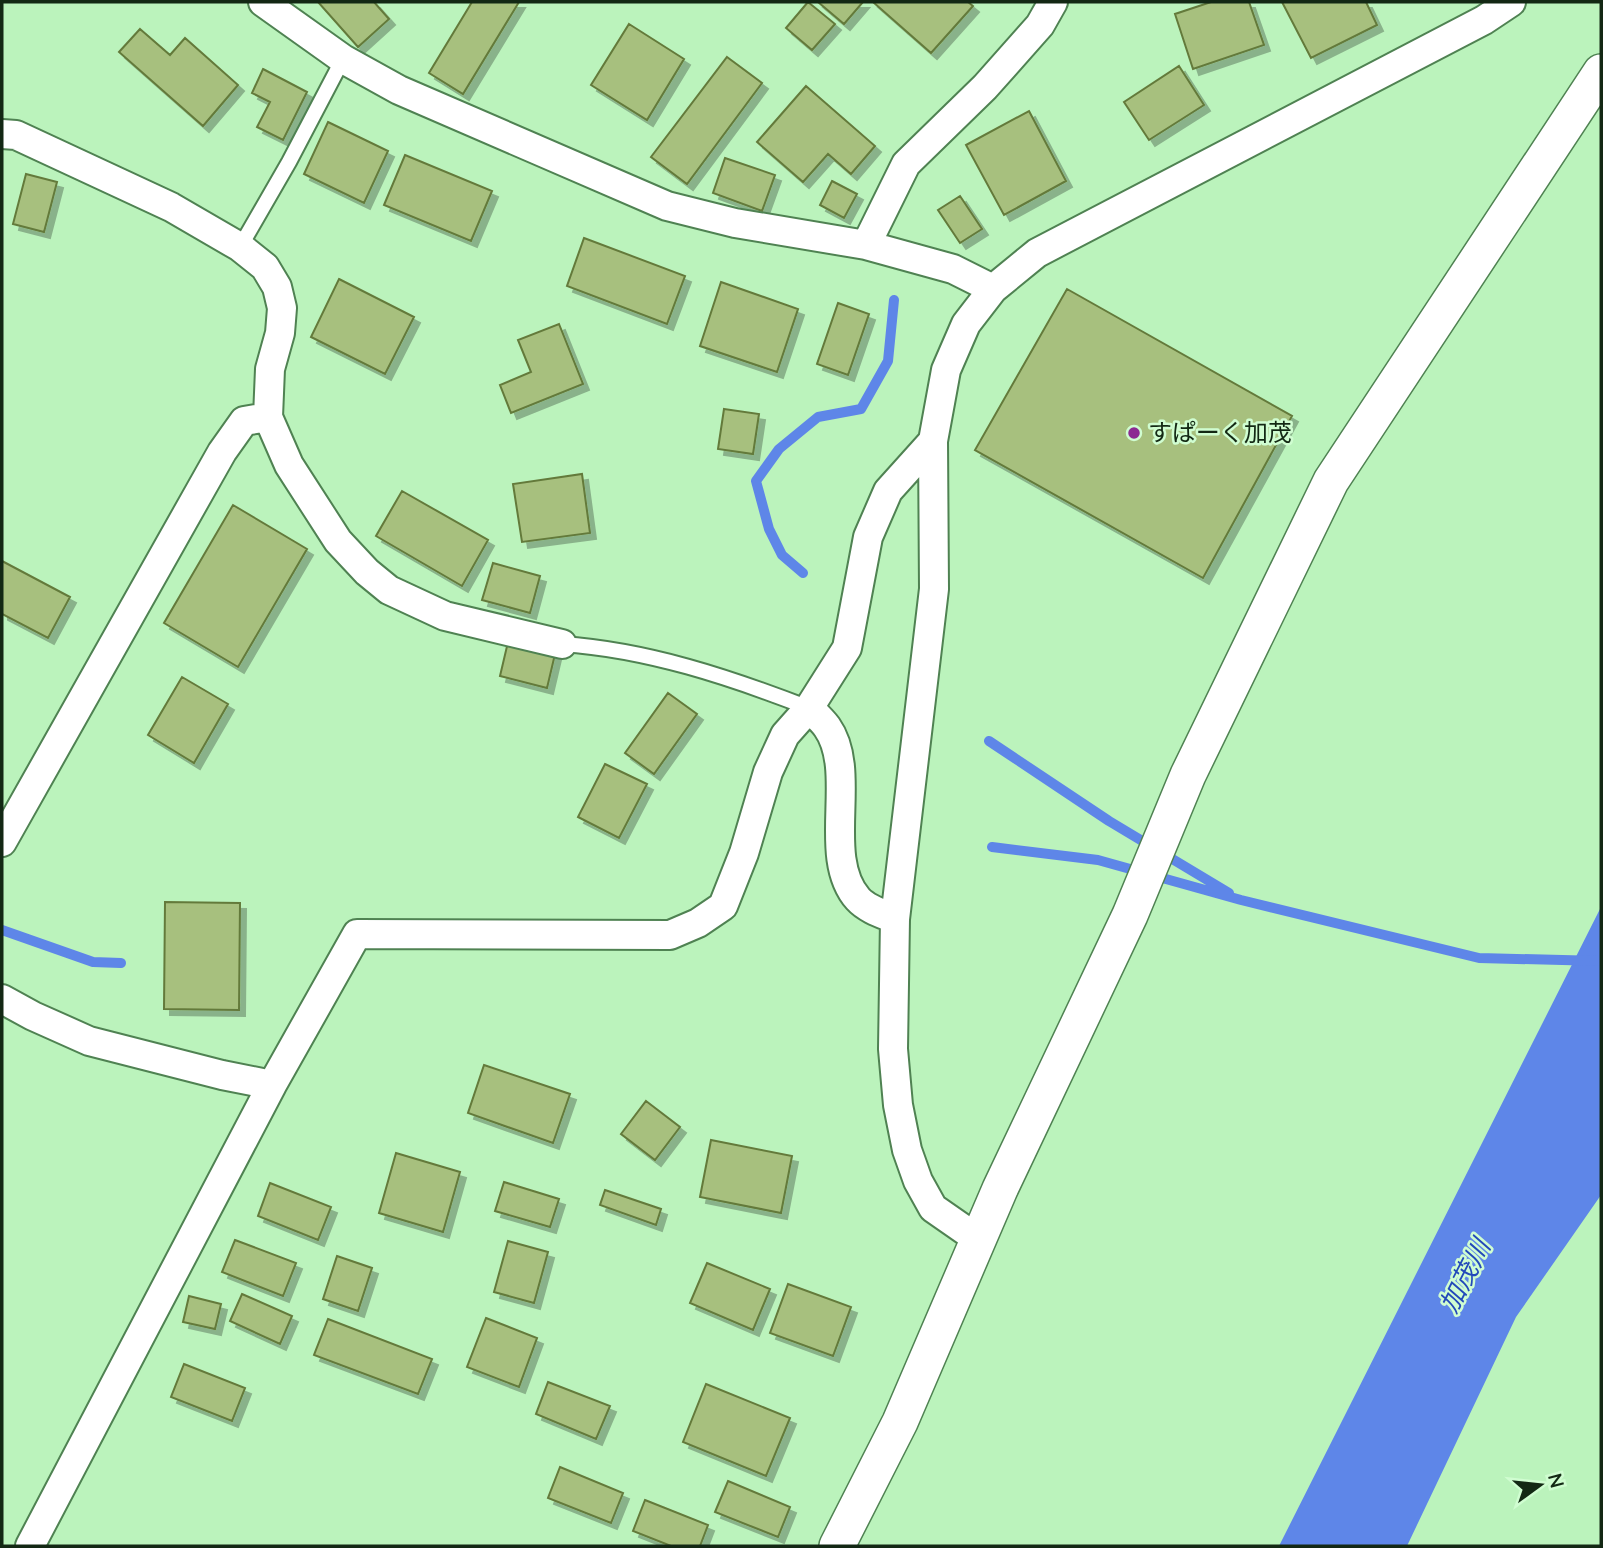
<svg xmlns="http://www.w3.org/2000/svg" width="1603" height="1548" font-family="'Nunito Sans','Noto Sans JP',sans-serif">
  <style>
    .water { fill: #5e86e8 }
    .lines { fill: none; stroke-linecap: round; stroke-linejoin: round }
    .stream { stroke: #5e86e8; stroke-width: 10 }
    .building { fill: #a7c07e; stroke: #647a3b; stroke-width: 2; filter: url(#shadow) }
    .service-casing { stroke: #4f8252; stroke-width: 18 }
    .minor-casing { stroke: #4f8252; stroke-width: 32 }
    .tertiary-casing { stroke: #4f8252; stroke-width: 38 }
    .service { stroke: #fff; stroke-width: 14 }
    .minor { stroke: #fff; stroke-width: 28 }
    .tertiary { stroke: #fff; stroke-width: 35 }
    .poi-dot { fill: #8c2a92; stroke: #d0fdd1; stroke-width: 2.5 }
    .labels { text-anchor: middle; stroke-width: 5; stroke-linejoin: round; paint-order: stroke }
    .poi-label { font-size: 24px; fill: #132814; stroke: #d0fdd1; text-anchor: start }
    .water-label { font-size: 26px; font-style: italic; fill: #2349ba; stroke: #d0fdd1 }
  </style>
  <defs>
    <filter id="shadow"><feDropShadow dx="6" dy="6" stdDeviation="0" flood-color="#0004"/></filter>
  </defs>
  <rect width="100%" height="100%" fill="#bbf3bc"/>
  <!-- water -->
  <path class="water" d="M1601,907v288l-85,122 -109,229h-128z"/>
  <g class="lines">
    <!-- stream -->
    <path class="stream" d="M803,573l-21,-18 -13,-26 -13,-48 23,-32 39,-32 43,-8 27,-48 6,-61
      M989,741l120,80 120,72
      M992,847l106,13 143,40 238,58 122,3
      M2,930l91,32 28,1"/>
  </g>
  <!-- building -->
  <path class="building" d="M318,2h56l15,17 -31,28z
    M472,2h47l-56,92 -34,-21z
    M808,2l27,22 -23,26 -26,-22z
    M818,2h45l-19,22z
    M873,2h95l5,4 -42,47z
    M1211,2h38l15,43 -71,24 -18,-55z
    M1282,2h84l11,23 -66,33z
    M629,24l55,35 -37,61 -56,-35z
    M140,29l30,26 15,-17 53,47 -35,41 -84,-74z
    M727,57l35,26 -75,101 -36,-27z
    M1179,66l25,39 -55,35 -25,-38z
    M263,69l44,23 -24,48 -26,-13 13,-25 -18,-9z
    M806,86l69,60 -24,28 -23,-20 -25,28 -46,-40z
    M1029,111l37,70 -62,34 -38,-70z
    M328,122l60,29 -24,52 -60,-29z
    M405,155l87,36 -21,50 -87,-36z
    M725,158l50,17 -13,36 -49,-18z
    M26,174l31,8 -13,50 -31,-8z
    M832,181l25,13 -13,24 -24,-13z
    M960,196l22,33 -22,14 -22,-33z
    M584,238l101,38 -18,48 -100,-38z
    M339,279l75,38 -29,57 -74,-37z
    M721,282l77,27 -21,63 -77,-26z
    M1067,289l225,127 -89,162 -228,-128z
    M838,303l31,11 -21,61 -31,-11z
    M559,324l24,60 -72,29 -11,-28 31,-13 -13,-32z
    M724,409l35,5 -6,40 -35,-5z
    M582,474l8,59 -68,9 -9,-58z
    M402,491l86,49 -26,46 -86,-50z
    M233,505l74,44 -69,118 -74,-44z
    M2,561l68,36 -22,41 -46,-24z
    M493,563l47,13 -10,37 -48,-13z
    M508,642l47,12 -8,34 -47,-12z
    M182,677l46,27 -34,59 -46,-28z
    M668,693l29,21 -43,60 -29,-21z
    M605,764l42,20 -28,54 -41,-21z
    M165,902l75,1 -1,107 -75,-1z
    M484,1065l86,29 -17,49 -85,-30z
    M646,1101l34,26 -25,33 -34,-26z
    M711,1140l81,16 -11,57 -81,-16z
    M396,1153l64,19 -17,60 -64,-19z
    M504,1182l55,17 -9,28 -55,-16z
    M270,1183l61,24 -13,33 -60,-24z
    M605,1190l56,19 -5,16 -56,-20z
    M235,1240l61,23 -13,33 -61,-24z
    M508,1241l40,11 -14,51 -40,-11z
    M337,1256l35,12 -14,43 -35,-12z
    M707,1263l63,26 -17,41 -63,-27z
    M788,1284l63,23 -18,49 -63,-23z
    M242,1294l50,22 -12,28 -50,-23z
    M189,1296l32,8 -6,25 -32,-7z
    M486,1318l51,20 -18,49 -52,-20z
    M328,1319l104,40 -14,35 -104,-39z
    M184,1364l61,24 -13,33 -61,-24z
    M548,1382l62,24 -14,33 -60,-25z
    M706,1384l84,34 -24,58 -83,-34z
    M560,1467l63,26 -12,30 -63,-25z
    M728,1481l62,26 -12,30 -63,-25z
    M645,1500l63,25 -8,21h-29l-38,-15z"/>
  <g class="lines">
    <defs>
      <path id="service" d="M240,247l49,-85 54,-103
        M562,644c86,6 167,33 247,64"/>
      <path id="minor" d="M263,2l80,57 56,31 268,116 68,17 131,22 87,24 40,20
        M2,134l14,1 155,72 69,40 25,20 12,20 5,21 -2,25 -10,36 -2,48 21,48 49,76 29,31 22,18 56,26 117,28
        M866,245l40,-81 79,-77 55,-62 13,-23
        M809,708c6,6 13,12 18,19 32,45 -7,129 31,172 9,10 25,15 37,20
        M2,842l220,-390 22,-31 24,-4
        M2,999l31,17 56,25 133,34 50,10
        M979,1240l-46,-32 -15,-27 -11,-31 -9,-45 -5,-56 2,-130 39,-330 -1,-148 13,-71 20,-46 27,-35 44,-36 447,-233 27,-18
        M30,1546l242,-461 85,-151 313,1 28,-12 25,-17 21,-53 24,-81 17,-37 24,-27 38,-60 21,-111 20,-46 45,-50"/>
      <path id="tertiary" d="M837,1546l63,-124 100,-233 130,-274 58,-140 143,-294 270,-409"/>
    </defs>
    <!-- service casing -->
    <use href="#service" class="service-casing"/>
    <!-- minor casing -->
    <use href="#minor" class="minor-casing"/>
    <!-- tertiary casing -->
    <use href="#tertiary" class="tertiary-casing"/>
    <!-- service -->
    <use href="#service" class="service"/>
    <!-- minor -->
    <use href="#minor" class="minor"/>
    <!-- tertiary -->
    <use href="#tertiary" class="tertiary"/>
  </g>
  <!-- markers -->
  <circle class="poi-dot" cx="1134" cy="433" r="7"/>
  <g class="labels">
    <!-- poi labels -->
    <g class="poi-label">
      <text x="1148" y="441">すぱーく加茂</text>
    </g>
    <!-- water labels -->
    <g class="water-label">
      <text transform="translate(1465 1276) rotate(-63)" y="9">加茂川</text>
    </g>
  </g>
  <!-- border -->
  <rect width="1603" height="1548" fill="none" stroke="#132814" stroke-width="7"/>
  <!-- north arrow -->
  <g transform="translate(1540 1485) rotate(75)" stroke="#d0fdd1" stroke-width="5" paint-order="stroke">
  <path d="M0-5L12 26L0 18L-12 26Z" fill="#132814"/>
  <text y="-10" font-size="19" font-weight="bold" text-anchor="middle" fill="#132814">N</text>
  </g>
</svg>
